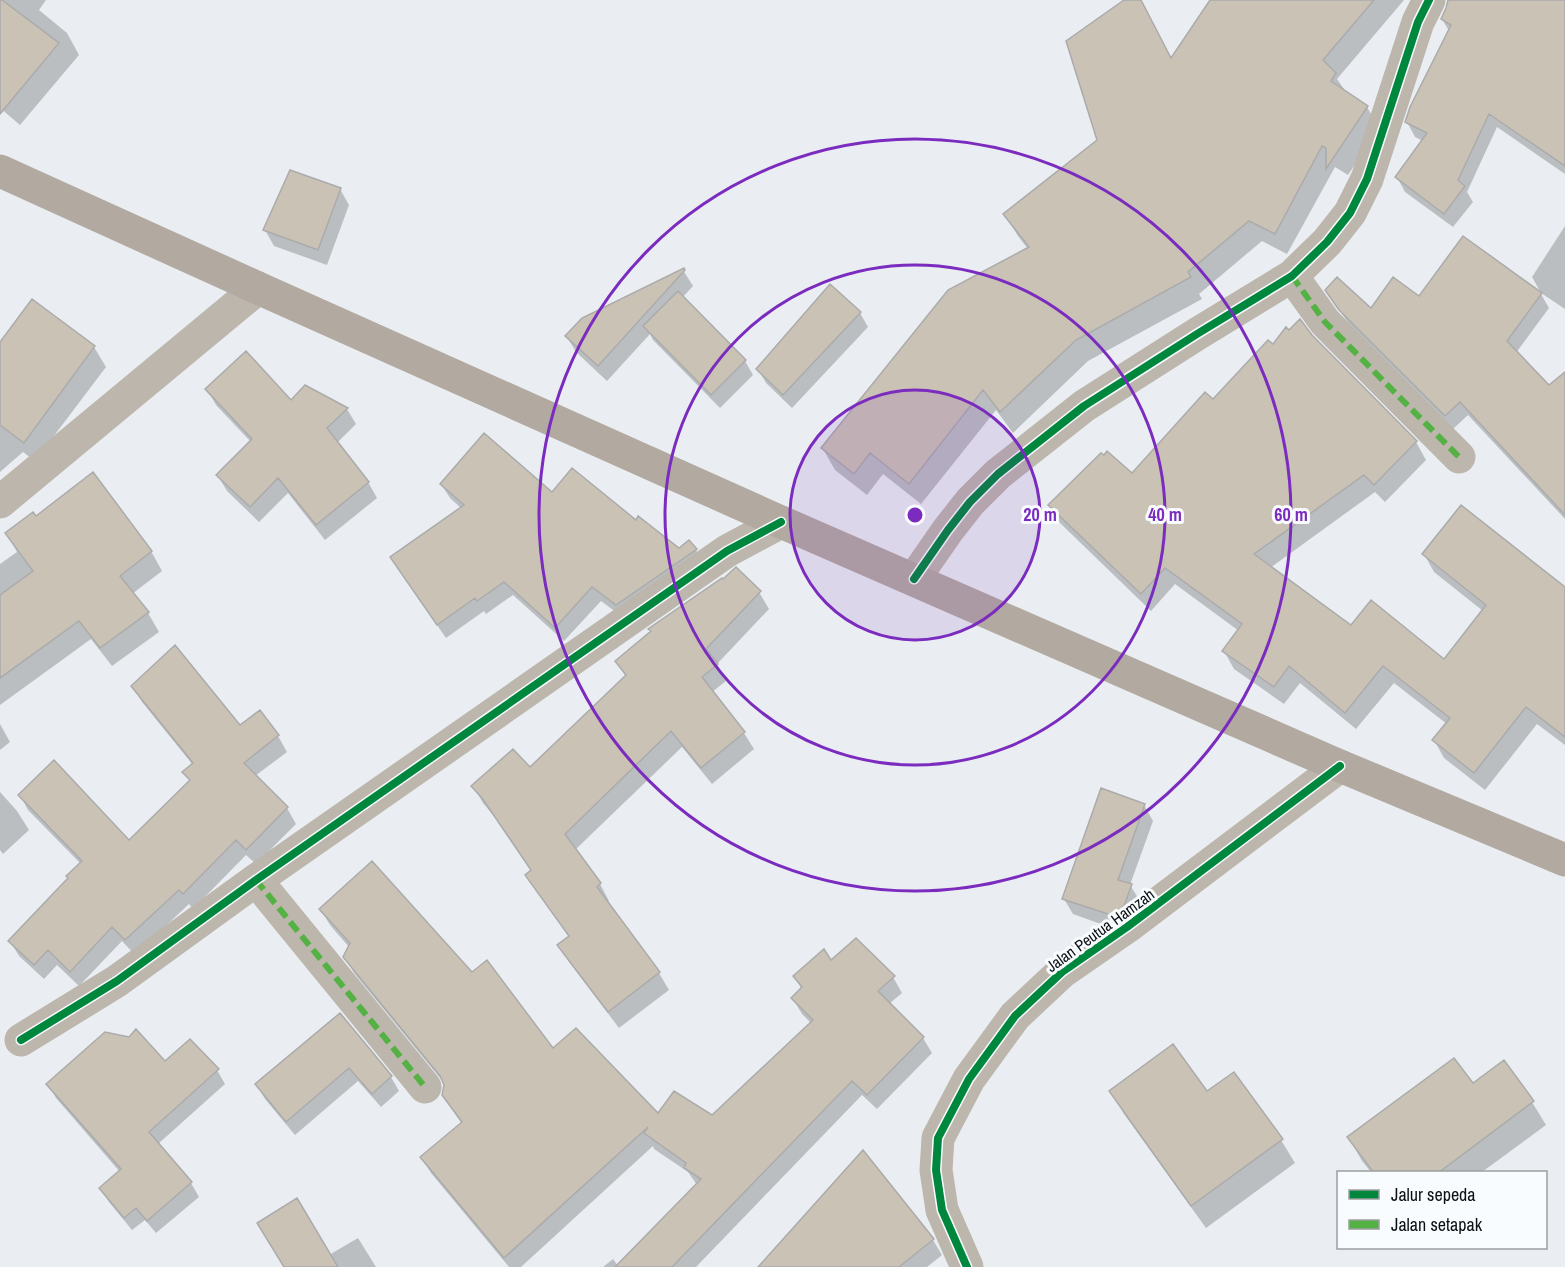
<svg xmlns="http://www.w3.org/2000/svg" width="1565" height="1267" font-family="'Archivo Narrow',sans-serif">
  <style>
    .shadow { fill: #0003 }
    .building { fill: #cac2b4; stroke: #ababac; stroke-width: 1.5 }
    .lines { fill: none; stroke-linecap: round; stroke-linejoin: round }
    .street { stroke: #bcb6ac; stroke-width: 33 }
    .secondary { stroke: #b2aaa0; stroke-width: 33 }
    .quiet { stroke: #54b144; stroke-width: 6; stroke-dasharray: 12 6; stroke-linecap: butt }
    .cycleway-casing { stroke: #f9fcfe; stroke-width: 11 }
    .cycleway { stroke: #00873e; stroke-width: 8 }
    .ring { fill: none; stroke: #7b2cbf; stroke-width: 3 }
    .labels { text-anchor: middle; stroke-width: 6; stroke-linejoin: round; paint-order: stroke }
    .street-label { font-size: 16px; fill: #0d1012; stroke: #f9fcfe }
    .centre { fill: #7b2cbf; stroke: #f9fcfe; stroke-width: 3 }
    .ring-label { font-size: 18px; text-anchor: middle; font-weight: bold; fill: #7b2cbf; stroke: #f9fcfe; stroke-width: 6; stroke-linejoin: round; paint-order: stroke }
  </style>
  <rect width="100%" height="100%" fill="#eaeef2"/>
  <!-- shadow -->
  <path class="shadow" d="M0,0h46l-7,10 28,23 12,22 -59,70 -20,-17z
    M1126,0h14l32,60 40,-60h192l-67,79 9,13 21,15 12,21 -31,47 -13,-8 -48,87 -25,-13 -63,53 3,5 -114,62 -75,72 -17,-23 -75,94 -38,-30 -16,21 -32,-25 -12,-21 205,-200 -10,-13 -13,-21 93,-75z
    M1456,0h109v174l-68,-47 -30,65 6,10 -20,25 -48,-35 -8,-15 26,-36 -8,-4 -8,-15 42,-91 -7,-12z
    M340,189l9,16 -22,60 -53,-19 -9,-16z
    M1565,226v83l-24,-16 -9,-16z
    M1464,238l77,56 8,14 -33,45 32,34 17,-13v145l-97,-104 -15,14 -104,-105 -14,-20 36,7 49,-13z
    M683,270l10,16 -11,12 63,63 8,14 -33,33 -67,-68 -3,-6 -43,47 -31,-29 -9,-15z
    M830,286l30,27 8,14 -76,81 -26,-25 -8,-14z
    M32,301l62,46 12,20 -71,94 -12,-9 -23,20v-127z
    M1311,336l105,106 10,18 -41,42 -10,-10 -105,76 81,59 93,34 39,-50 -49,-39 -10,-18 141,35v156l-28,-21 -52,66 -41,-32 -10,-18 13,-16 -53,-41 -38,46 -56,-46 -16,21 -50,-35 -10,-18 15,-20 -64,-47 -24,27 -91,-88 -10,-18 82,-30 142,-129z
    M207,389l140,20 9,15 -19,19 31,39 9,16 -52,42 -37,-47 -29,29 -32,-31 -9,-15 33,-34 -35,-37z
    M441,484l111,10 84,28 43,28 10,-8 7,8 8,14 -79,55 -24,-18 -37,40 -51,-46 -27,19 -2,-3 -38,27 -46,-66 -8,-14 70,-49 -12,-11z
    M36,518l115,33 11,20 -30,23 16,19 11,19 -47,34 -21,-27 -91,66v-141l17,-12 -10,-19z
    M759,592l10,17 -52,55 9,17 -14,11 32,41 10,16 -42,35 -30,-37 -107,103 25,34 9,17 -2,2 52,70 10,17 -50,38 -50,-66 -10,-17 11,-8 -33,-45 -10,-17 5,-3 -39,-57 -10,-12 -10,-17 57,-17 96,-92 -9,-16z
    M133,687l107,40 19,-15 19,24 9,16 -32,24 32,32 9,16 -40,40 -10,-9 -53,54 -4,-5 -54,51 -13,-14 -43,45 -22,-21 -13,14 -25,-23 -9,-15 59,-62 12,-15 -53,-54 -8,-15 109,47 61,-60 -6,-10 9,-7 -51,-63z
    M0,724l10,18 -10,8z
    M0,792l17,19 12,19 -26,24 -3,-4z
    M1144,805l9,16 -23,64 10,16 -20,30 -47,-17 -9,-15z
    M321,910l150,64 82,76 105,66 54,1 99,-94 -9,-9 -9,-15 9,-9 -7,-13 35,-15 63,15 9,16 -13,11 34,34 9,15 -55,56 -15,-14 -166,172h-93l10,-8 5,7 79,-81 -9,-13 -34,-23 -1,-3 -132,121h-12l-78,-94 -9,-15 40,-34 -9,-13 -10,-16 2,-11 -91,-111 -9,-16 4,-10 -19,-22z
    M340,1015l51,62 8,14 -18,16 -23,-26 -63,54 -30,-36 -8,-14z
    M129,1038l36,25 52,7 8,14 -67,60 33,39 8,14 -43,36 -11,-13 -13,10 -23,-28 -8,-13 19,-17 -64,-74 -8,-14z
    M1473,1085l59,17 14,23 -64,47h-111l-9,-11 -13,-23z
    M1111,1091l96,2 74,47 14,23 -89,65 -82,-114z
    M358,1238l18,29h-91l44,-12z
    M933,1240l9,15 -15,12h-167z"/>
  <!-- building -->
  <path class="building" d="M0,0h2l57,43 -59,71z
    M1124,0h17l30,58 39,-58h164l-51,60 13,13 -5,8 37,25 -42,63v-21l-4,-2 -47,88 -26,-13 -61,51 3,5 -115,63 -76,72 -17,-22 -74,94 -39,-31 -16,21 -33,-26 127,-158 81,-43 -26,-33 94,-74 -31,-99z
    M1448,0h117v166l-76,-52 -31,66 7,6 -21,28 -49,-37 32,-44 -22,-11 5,-15 41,-82 -10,-6 5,-11z
    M290,170l51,18 -23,62 -55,-20z
    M1463,236l79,57 -35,48 42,44 16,-13v143l-105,-113 -15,14 -106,-106 -14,-20 12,-13 34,31 22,-31 26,19z
    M684,268l1,2 -87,96 -33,-30 17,-18z
    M830,284l31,28 -78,83 -27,-26z
    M678,291l68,69 -35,35 -68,-69z
    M32,299l63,47 -71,97 -24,-18v-83z
    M1300,319l12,16 105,106 -43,44 -10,-10 -110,79 97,71 20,-25 73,59 42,-54 -64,-51 39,-49 104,82v150l-39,-30 -52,66 -42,-33 18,-22 -67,-52 -38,47 -56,-47 -15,21 -52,-36 20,-27 -77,-56 -24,26 -93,-89 53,-52 3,2 3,-4 25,22 73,-81 8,7 55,-59 5,4 13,-17 3,3z
    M246,351l45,49 14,-15 43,23 -21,20 42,54 -53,43 -38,-47 -28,29 -34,-32 36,-36 -47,-50z
    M484,433l68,59 20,-24 64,52 2,-4 41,32 10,-8 8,9 -81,56 -24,-18 -37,41 -51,-46 -27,19 -2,-3 -38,27 -47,-68 74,-52 -24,-21z
    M93,472l59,79 -32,25 29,36 -49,36 -21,-27 -79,57v-83l33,-24 -28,-38 28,-21 3,4z
    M736,567l25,24 -55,58 12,15 -16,13 43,55 -44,36 -30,-37 -106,103 36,49 -4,4 63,85 -52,40 -51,-67 12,-9 -44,-61 6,-5 -49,-72 -11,-12 42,-37 17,18 96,-92 -11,-14 36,-30 -3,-2 74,-51 1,1z
    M175,645l65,80 20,-15 19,25 -35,28 44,44 -42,43 -10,-10 -53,54 -4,-4 -54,50 -13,-13 -42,45 -22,-22 -14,15 -26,-24 60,-63 -2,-2 16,-15 -64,-66 36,-35 75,80 61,-60 -8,-8 11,-9 -62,-77z
    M1101,788l44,16 -27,76 14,4 -8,22 -13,9 -49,-16z
    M372,861l100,111 15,-12 66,88 23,-20 82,85 16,-22 38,24 101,-95 -22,-22 11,-11 -9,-11 31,-27 7,11 25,-22 39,38 -17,15 46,46 -57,58 -15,-14 -180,186h-57l86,-88 -17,-11 2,-5 -42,-30 4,-6 -144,131 -84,-101 42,-35 -20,-27 2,-10 -4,-9 -97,-119 7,-14 -31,-34z
    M340,1013l52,63 -20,18 -23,-26 -63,54 -31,-38z
    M136,1029l29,32 25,-22 29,30 -70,63 43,50 -45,39 -11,-13 -12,10 -25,-30 22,-19 -75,-85 59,-52 24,5z
    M1173,1044l34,47 27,-19 49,67 -92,67 -82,-115z
    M1454,1058l19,25 31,-23 30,41 -96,72h-64l-27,-36z
    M863,1150l71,89 -35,28h-141z
    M297,1198l41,69h-54l-27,-44z"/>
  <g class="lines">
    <!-- street -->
    <path class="street" d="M1292,276l33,46 134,135
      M0,502l258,-214
      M914,579l34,-49 22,-28 28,-28 86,-68 113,-72 95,-58 35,-34 23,-29 17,-34 51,-157 11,-22
      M256,880l169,207
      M21,1040l96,-59 139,-101 471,-329 54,-29
      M967,1267l-25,-57 -6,-40 2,-32 31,-59 46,-63 47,-44 65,-45 213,-161"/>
    <!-- secondary -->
    <path class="secondary" d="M0,171l258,117 523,234 559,244 225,94"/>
    <!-- quiet -->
    <path class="quiet" d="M1292,276l33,46 134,135
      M256,880l169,207"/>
    <defs>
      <path id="cycleway" d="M914,579l34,-49 22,-28 28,-28 86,-68 113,-72 95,-58 35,-34 23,-29 17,-34 51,-157 11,-22
        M21,1040l96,-59 139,-101 471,-329 54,-29
        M967,1267l-25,-57 -6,-40 2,-32 31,-59 46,-63 47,-44 65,-45 213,-161"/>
    </defs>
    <!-- cycleway casing -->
    <use href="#cycleway" class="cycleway-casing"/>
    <!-- cycleway -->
    <use href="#cycleway" class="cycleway"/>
  </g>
  <!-- distance rings -->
  <circle cx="915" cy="515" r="125" fill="#7b2cbf" fill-opacity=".12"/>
  <g class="ring">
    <circle cx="915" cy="515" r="125"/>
    <circle cx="915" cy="515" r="250"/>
    <circle cx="915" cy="515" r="376"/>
  </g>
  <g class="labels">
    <!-- street labels -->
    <g class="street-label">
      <text transform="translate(1100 930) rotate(-36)" y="6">Jalan Peutua Hamzah</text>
    </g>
  </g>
  <circle cx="915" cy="515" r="9" class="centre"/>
  <g class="ring-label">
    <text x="1040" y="521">20 m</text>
    <text x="1165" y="521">40 m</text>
    <text x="1291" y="521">60 m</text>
  </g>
  <!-- legend -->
  <rect x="1337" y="1171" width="210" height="78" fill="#f9fcfe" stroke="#9b9ea0" stroke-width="1.5"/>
  <rect x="1349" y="1190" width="30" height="9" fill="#00873e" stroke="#9b9ea0" stroke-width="1.5"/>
  <text x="1391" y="1201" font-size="18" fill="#0d1012">Jalur sepeda</text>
  <rect x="1349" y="1220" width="30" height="9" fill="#54b144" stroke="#9b9ea0" stroke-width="1.5"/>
  <text x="1391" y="1231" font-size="18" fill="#0d1012">Jalan setapak</text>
</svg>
